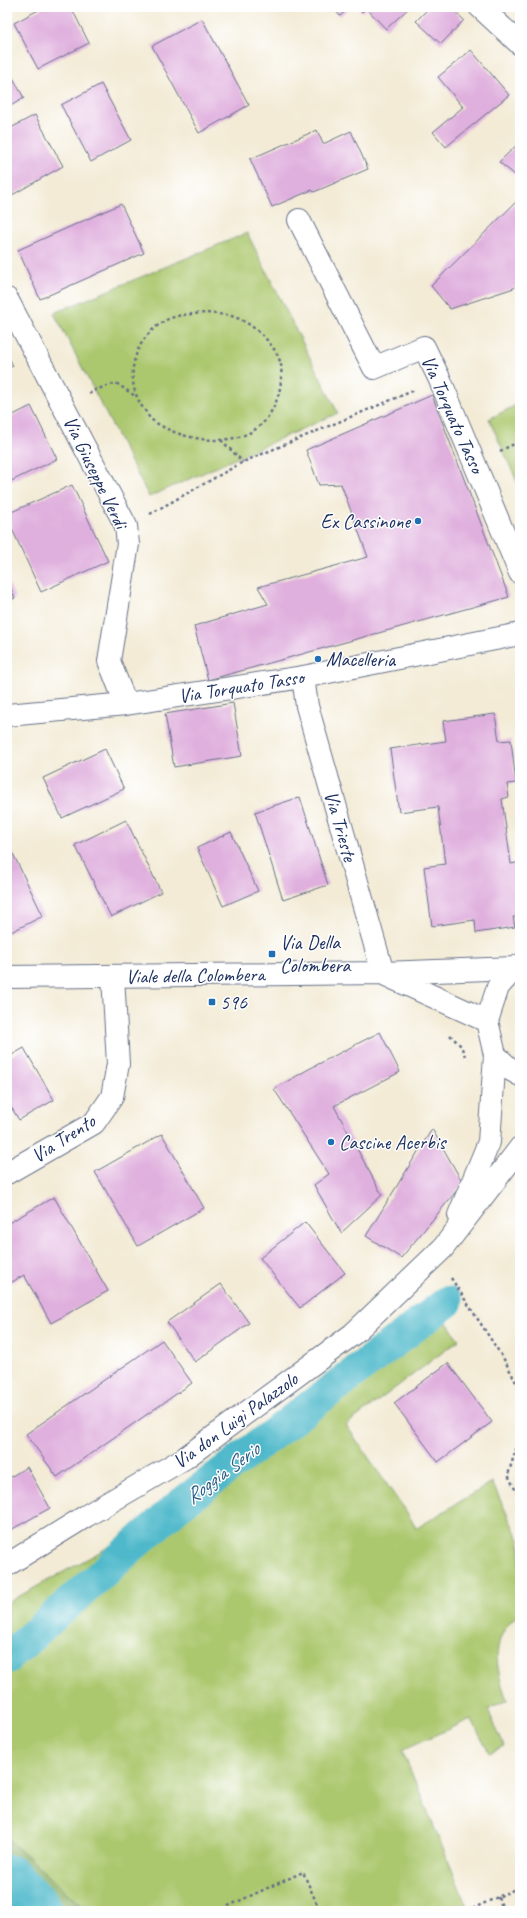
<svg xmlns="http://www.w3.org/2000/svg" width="527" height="1918" font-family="Caveat,sans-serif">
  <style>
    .green { fill: #acc86e; stroke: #647c66 }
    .forest { fill: #89ac61; stroke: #526e60 }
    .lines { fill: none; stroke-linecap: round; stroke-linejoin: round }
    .canal { stroke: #4fb9cb; stroke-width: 32 }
    .river { stroke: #4fb9cb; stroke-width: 55 }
    .building { fill: #dfafdd }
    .minor-casing { stroke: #677188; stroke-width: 24 }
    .tertiary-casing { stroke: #677188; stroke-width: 24 }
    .path { stroke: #677188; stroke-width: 2.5; stroke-dasharray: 3 3; stroke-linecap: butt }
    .minor { stroke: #fff; stroke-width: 22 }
    .tertiary { stroke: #fff; stroke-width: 22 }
    .poi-dot { fill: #1f6fb2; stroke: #fff; stroke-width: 1.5 }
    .labels { text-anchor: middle; stroke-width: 3; stroke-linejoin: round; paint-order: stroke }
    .street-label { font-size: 20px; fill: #1b2f5e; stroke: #fff }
    .poi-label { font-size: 20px; fill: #1b2f5e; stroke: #fff; text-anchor: start }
    .water-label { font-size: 21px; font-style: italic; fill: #2d5f84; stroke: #fff }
  </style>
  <rect width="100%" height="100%" fill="#fff"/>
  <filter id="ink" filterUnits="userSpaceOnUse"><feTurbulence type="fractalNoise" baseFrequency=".025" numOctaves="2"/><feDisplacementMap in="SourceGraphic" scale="8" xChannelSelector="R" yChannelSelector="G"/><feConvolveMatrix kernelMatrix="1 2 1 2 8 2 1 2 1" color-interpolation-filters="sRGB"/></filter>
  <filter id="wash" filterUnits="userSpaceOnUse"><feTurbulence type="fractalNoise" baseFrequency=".012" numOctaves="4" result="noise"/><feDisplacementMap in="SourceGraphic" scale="16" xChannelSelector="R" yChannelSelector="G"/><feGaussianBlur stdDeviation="0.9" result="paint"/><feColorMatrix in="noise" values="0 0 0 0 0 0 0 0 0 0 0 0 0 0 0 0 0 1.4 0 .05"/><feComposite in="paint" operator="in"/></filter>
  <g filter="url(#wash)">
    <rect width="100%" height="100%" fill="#f3ebd6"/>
    <!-- green -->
    <path class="green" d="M247,233l91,180 -189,84 -95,-184z
      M520,403v85l-31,-69z
      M432,1301l27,39 -113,85 71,103 75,-46 28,60v71c-31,24 -25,54 -13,87l-19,10 16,36 -15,7 -18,-34 -69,31 65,156 -10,5h-410l-40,-36v-272l100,-55 278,-207z"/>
    <!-- forest -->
    <path class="forest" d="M7,1838l80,73h-80z"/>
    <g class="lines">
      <!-- canal -->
      <path class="canal" d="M7,1658l170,-151 270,-205"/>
      <!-- river -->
      <path class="river" d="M7,1882l28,29"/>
    </g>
    <g id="blocks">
      <!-- building -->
      <path class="building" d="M44,7h27l18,36 -51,26 -24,-46z
        M332,7h19l-11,9z
        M357,7h53l-24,22 -20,-21 -4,4z
        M430,7h20l14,13 -23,24 -25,-23z
        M202,19l47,86 -50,28 -47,-87z
        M471,50l38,45 -63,52 -13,-15 30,-25 -25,-30z
        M7,67l17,31 -17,10z
        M101,84l30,56 -40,22 -30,-57z
        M35,115l28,51 -56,32v-68z
        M317,130l6,14 28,-13 17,38 -54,23 -2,-2 -40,17 -22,-48z
        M520,142v37l-21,-17z
        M520,198v84l-6,6 -64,21 -19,-23z
        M121,204l23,49 -104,46 -22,-49z
        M7,353l6,13 -6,3z
        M432,395l77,202 -301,83 -14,-54 74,-22 -10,-17 110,-30 -27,-73 -22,1 -13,-35z
        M31,406l26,53 -50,24v-65z
        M72,485l36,76 -67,31 -34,-74v-4z
        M7,580l8,18 -8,4z
        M233,703l9,53 -68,11 -9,-53z
        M495,714l4,27 12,-1 5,43 -9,1 2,13 -7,2 9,65 9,-2v55h-7l2,10 -39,6 -1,-13 -43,6 -8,-59 21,-3 -7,-57 -39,5 -9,-63 56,-8 -3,-20z
        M105,749l19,40 -62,29 -19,-40z
        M300,797l28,88 -45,15 -28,-88z
        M126,820l35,72 -50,25 -36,-72z
        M231,832l27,59 -35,15 -26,-58z
        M7,841l36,75 -36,18z
        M380,1032l20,40 -66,34 48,89 -41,38 -27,-48 15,-11 -55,-85 33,-19z
        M24,1048l30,52 -35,20 -11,-18 -1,1v-45z
        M432,1129l31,54 -62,75 -35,-22z
        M162,1134l42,74 -66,38 -43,-74z
        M54,1197l54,94 -57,32 -27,-48 -17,10v-61z
        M305,1222l40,51 -45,35 -40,-50z
        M221,1284l28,39 -54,39 -28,-40z
        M162,1340l30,43 -135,94 -31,-43z
        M448,1363l44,59 -54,40 -44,-59z
        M27,1467l23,41 -43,24v-53z"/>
    </g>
  </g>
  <g filter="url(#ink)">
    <use href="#blocks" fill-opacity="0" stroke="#677188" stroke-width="1"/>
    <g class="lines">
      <defs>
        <path id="minor" d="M480,7l40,37
          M299,220l75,148 50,-21 16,33 80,193
          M7,299l119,227 2,18 -19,117 17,43
          M303,677l4,29 76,267
          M7,715l119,-11 177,-27 217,-43
          M7,1173l87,-50 18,-26 6,-33 -5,-88"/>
        <path id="tertiary" d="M386,975l101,46
          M7,977l376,-4 132,-5
          M495,1055l16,15 9,5
          M459,1215l30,-73 6,-87 -8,-34 11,-34 17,-19 5,-3
          M7,1565l79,-49 99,-58 168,-124 90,-86 77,-100"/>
      </defs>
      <!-- minor casing -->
      <use href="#minor" class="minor-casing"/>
      <!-- tertiary casing -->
      <use href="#tertiary" class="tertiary-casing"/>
      <!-- path -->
      <path class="path" d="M207,313c8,1 16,1 24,3 20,5 46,29 50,49 1,4 0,11 0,15 -1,16 -8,32 -19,44 -27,26 -82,17 -110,-4 -4,-3 -6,-9 -9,-12 -20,-29 -10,-68 20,-86 12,-8 30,-8 44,-9z
        M89,394l6,-4 21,-7 19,13
        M221,440l22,22
        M500,451l20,-10
        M150,514l93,-52 172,-72
        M450,1035l11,11 4,10
        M451,1278l54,83 15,29
        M520,1436l-12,39 12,24
        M498,1897l6,14
        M217,1911l86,-39 17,39
        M467,1911l53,-24"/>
      <!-- minor -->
      <use href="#minor" class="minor"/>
      <!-- tertiary -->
      <use href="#tertiary" class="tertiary"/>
    </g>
  </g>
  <!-- markers -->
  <g class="poi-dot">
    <circle cx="418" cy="521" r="4"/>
    <circle cx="318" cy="659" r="4"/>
    <rect x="268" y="950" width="8" height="8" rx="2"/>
    <rect x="208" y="998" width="8" height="8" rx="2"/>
    <circle cx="331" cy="1142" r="4"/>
  </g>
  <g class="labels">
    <!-- street labels -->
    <g class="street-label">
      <text transform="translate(453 414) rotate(66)" y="7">Via Torquato Tasso</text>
      <text transform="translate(96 472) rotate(64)" y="7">Via Giuseppe Verdi</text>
      <text transform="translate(241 686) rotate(-9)" y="7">Via Torquato Tasso</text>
      <text transform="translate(341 826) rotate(74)" y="7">Via Trieste</text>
      <text transform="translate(195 975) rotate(-1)" y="7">Viale della Colombera</text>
      <text transform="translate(63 1138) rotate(-33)" y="7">Via Trento</text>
      <text transform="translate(235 1420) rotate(-36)" y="7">Via don Luigi Palazzolo</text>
    </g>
    <!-- poi labels -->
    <g class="poi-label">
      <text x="410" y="528" text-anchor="end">Ex Cassinone</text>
      <text x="326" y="666">Macelleria</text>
      <text x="280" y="949">Via Della<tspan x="280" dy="23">Colombera</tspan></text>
      <text x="220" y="1009">596</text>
      <text x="339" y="1149">Cascine Acerbis</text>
    </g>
    <!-- water labels -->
    <g class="water-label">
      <text transform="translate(222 1473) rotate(-37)" y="7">Roggia Serio</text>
    </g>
  </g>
  <!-- margin -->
  <rect width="527" height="1918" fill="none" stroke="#fff" stroke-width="24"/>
</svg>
